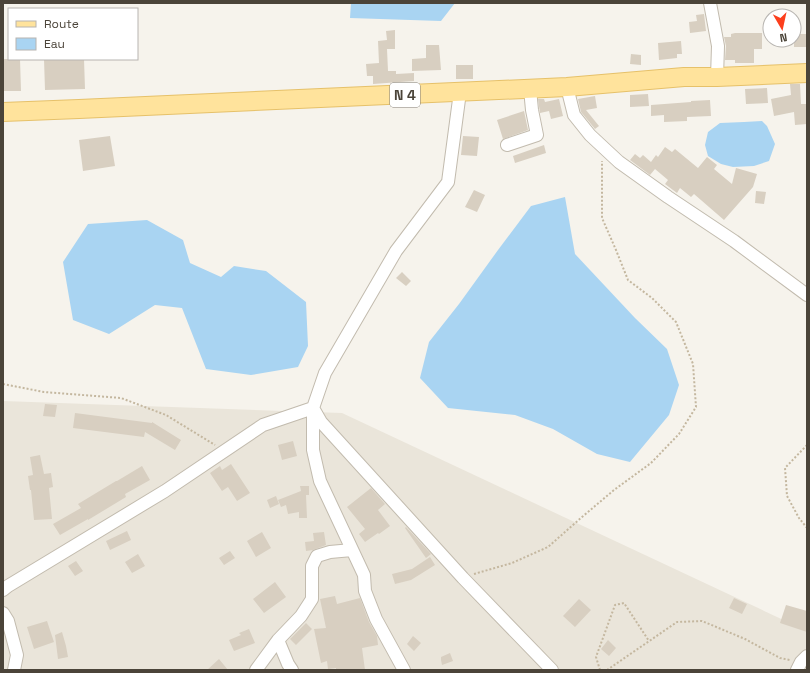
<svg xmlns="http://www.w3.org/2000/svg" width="810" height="673" font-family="'Space Grotesk',sans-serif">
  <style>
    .residential { fill: #eae5da }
    .water { fill: #a9d4f2 }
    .building { fill: #d8cfc1 }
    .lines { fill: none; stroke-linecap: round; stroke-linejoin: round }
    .minor-casing { stroke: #c2bbae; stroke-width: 14 }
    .primary-casing { stroke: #e6c16a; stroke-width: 20 }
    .path { stroke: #c4b79f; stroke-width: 2; stroke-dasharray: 2 2; stroke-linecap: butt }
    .minor { stroke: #fff; stroke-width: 12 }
    .primary { stroke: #ffe39c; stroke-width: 18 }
    .labels { text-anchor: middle; stroke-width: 3.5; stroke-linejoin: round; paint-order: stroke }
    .shield { fill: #fff; stroke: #817c74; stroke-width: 1 }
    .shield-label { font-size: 14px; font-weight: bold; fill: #4b4439 }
  </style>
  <rect width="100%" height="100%" fill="#f6f3ec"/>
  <!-- residential -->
  <path class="residential" d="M3,401l339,12 465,218v39h-804z"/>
  <!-- water -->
  <path class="water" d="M351,3h104l-14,18 -91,-3z
    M762,121l5,5 8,18 -6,17 -15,5 -21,1 -12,-3 -13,-8 -3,-11 3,-13 12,-9 24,-1z
    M565,197l10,57 60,64 32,31 12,36 -10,30 -39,47 -33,-8 -44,-25 -38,-14 -67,-7 -28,-30 9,-36 30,-38 39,-54 33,-44z
    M147,220l36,20 7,23 31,14 13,-11 32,5 40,31 2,44 -10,21 -47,8 -45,-6 -24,-61 -27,-3 -46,29 -36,-14 -10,-58 25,-38z"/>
  <!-- building -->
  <path class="building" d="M704,14l2,17 -16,2 -1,-11 8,-1 -1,-6z
    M395,30v19h-8l1,22h8v3l18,-1v8l-41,3v-8h-6l-1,-12 13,-1 -1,-22 9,-1 -1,-9z
    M735,33h27v16h-8v14h-19v-3h-10l1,-14 -2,-9h7v-3z
    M794,34h13v13h-13z
    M681,41l1,13h-5v4l-18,2 -1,-17z
    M426,45h13l2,25 -29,1v-12l14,-1z
    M631,54l10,1v10l-11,-1z
    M3,59h17l1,32h-18z
    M44,59h40l1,30 -40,1z
    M456,65h17v14h-17z
    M790,84h10l1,20h6v20l-12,1 -1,-13 -20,4 -3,-17 20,-4z
    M767,88l1,15 -22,1 -1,-15z
    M648,94l1,12 -19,1v-12z
    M595,96l2,12 -11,2 13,16 -4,3 -14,-17 -3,-13z
    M538,99h6l1,3 14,-3 4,17 -12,3 -2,-8 -9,2z
    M710,100l1,16 -24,1v4l-23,1v-7l-13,1v-11l40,-3v-1z
    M524,111l4,19 -25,9 -6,-19z
    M110,136l5,30 -32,5 -4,-31z
    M463,136l16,1 -2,19 -16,-1z
    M544,145l2,8 -31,10 -2,-7z
    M665,147l7,5 3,-3 23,19 9,-11 10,8 -3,4 18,15 4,-16 21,6 -4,13 -29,33 -30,-26 -3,3 -11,-9 -3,5 -12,-9 3,-4 -13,-11 -5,6 -20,-15 5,-6 5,4 3,-3 8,7 5,-7 2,2z
    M474,190l11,5 -8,17 -12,-5z
    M756,191l10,1 -2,12 -9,-1z
    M402,272l9,9 -5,5 -10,-8z
    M45,404l12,1 -2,12 -12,-1z
    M75,413l77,10v-1l29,18 -6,10 -30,-18 -1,5 -71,-9z
    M293,441l4,15 -15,4 -4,-15z
    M40,455l4,19 7,-1 2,14 -4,1 3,31 -18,1 -3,-30h-1l-2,-14 5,-1 -3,-18z
    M231,464l19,29 -13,8 -9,-14 -6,4 -12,-18 10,-7 2,4z
    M142,466l8,14 -25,14 1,3 -38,23v-1l-28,16 -7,-11 28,-16 -3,-4 38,-23h1z
    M300,486h9v9h-3l1,23h-8v-6l-11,2 -2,-9 -5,2 -3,-7 23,-9z
    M371,488l14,16 -7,6 12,16 -11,8 -1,-1 -13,9 -6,-8 6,-5 -18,-22z
    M276,496l3,8 -9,4 -3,-8z
    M406,527l25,27 -5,4 -21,-30z
    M127,531l4,9 -21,10 -4,-9z
    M262,532l9,16 -15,9 -9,-16z
    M324,532l2,13 -13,5 -7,1 -1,-9 9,-1 -1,-8z
    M230,551l5,7 -11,7 -5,-7z
    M138,554l7,12 -13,7 -7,-11z
    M430,557l5,8 -24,15 -16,4 -3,-10 20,-5z
    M76,561l7,10 -8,5 -7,-10z
    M275,582l11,15 -22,16 -11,-14z
    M335,596l2,8 23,-6 9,24 8,14 1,9 -16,3 3,22h-29v-2l-8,1 -1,-8 -6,2 -7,-34 12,-1 -6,-29z
    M734,598l13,6 -5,10 -13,-6z
    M579,599l12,11 -16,17 -12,-11z
    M786,605l21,6v21l-27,-9z
    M47,621l7,21 -20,7 -7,-22z
    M306,623l6,6 -16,16 -6,-6z
    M249,629l6,14 -21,8 -5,-11 12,-5 -2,-2z
    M62,632l4,14 2,11 -10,2 -3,-24z
    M413,636l8,7 -7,8 -7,-7z
    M608,640l8,8 -7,8 -8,-7z
    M450,653l3,8 -11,4 -1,-5v-3z
    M219,659l9,11h-21z"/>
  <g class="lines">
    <defs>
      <path id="minor" d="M710,3l8,43 -1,31
        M567,87l7,28 16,20 29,27 49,35 66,44 73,54
        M507,145l30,-10 -5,-25 -2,-21
        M3,590l5,-4 157,-95 98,-66 50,-17 8,14 142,156 89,92
        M3,613l5,8 9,34 -3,15
        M278,640l10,24 4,6
        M256,670l22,-30 23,-24 11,-17v-33l5,-10 13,-4 22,-2
        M404,670l-28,-51 -11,-28 -1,-16 -44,-94 -7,-31v-42l12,-35 71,-122 52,-69 12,-90
        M797,670l4,-8 6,-6"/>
      <path id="primary" d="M3,112l76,-3 488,-22 117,-10h33l90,-4"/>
    </defs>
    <!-- minor casing -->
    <use href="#minor" class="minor-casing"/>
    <!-- primary casing -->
    <use href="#primary" class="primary-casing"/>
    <!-- path -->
    <path class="path" d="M3,384l41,8 77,6 45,17 49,30
      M807,445l-22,23 2,28 12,22 8,10
      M474,574l38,-11 36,-16 34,-30 32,-27 37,-27 28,-29 17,-27 -3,-43 -17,-42 -24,-24 -24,-18 -12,-30 -14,-32v-57
      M600,670l-4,-13 19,-52 9,-2 25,38
      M607,670l70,-48 25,-1 43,18 35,19 10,2"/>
    <!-- minor -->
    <use href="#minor" class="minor"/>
    <!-- primary -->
    <use href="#primary" class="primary"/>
  </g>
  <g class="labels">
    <!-- shield labels -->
    <rect class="shield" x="390" y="83" width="30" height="24" rx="3"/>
    <g class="shield-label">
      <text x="405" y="100">N 4</text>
    </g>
  </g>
  <!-- border -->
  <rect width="810" height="673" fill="none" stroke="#4b4439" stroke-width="8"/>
  <!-- legend -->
  <rect x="8" y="8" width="130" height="52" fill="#ffffff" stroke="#b7b4b0"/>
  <rect x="16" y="21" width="20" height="6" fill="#ffe39c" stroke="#b7b4b0"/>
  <text x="44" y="28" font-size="12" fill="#4b4439">Route</text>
  <rect x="16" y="38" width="20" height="12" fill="#a9d4f2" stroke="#b7b4b0"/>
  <text x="44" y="48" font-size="12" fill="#4b4439">Eau</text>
  <!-- north arrow -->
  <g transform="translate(782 28) rotate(171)"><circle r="19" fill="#ffffff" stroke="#b7b4b0"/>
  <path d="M0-3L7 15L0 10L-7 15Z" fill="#fc3f1d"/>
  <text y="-6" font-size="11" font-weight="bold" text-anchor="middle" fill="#4b4439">N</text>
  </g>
</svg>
